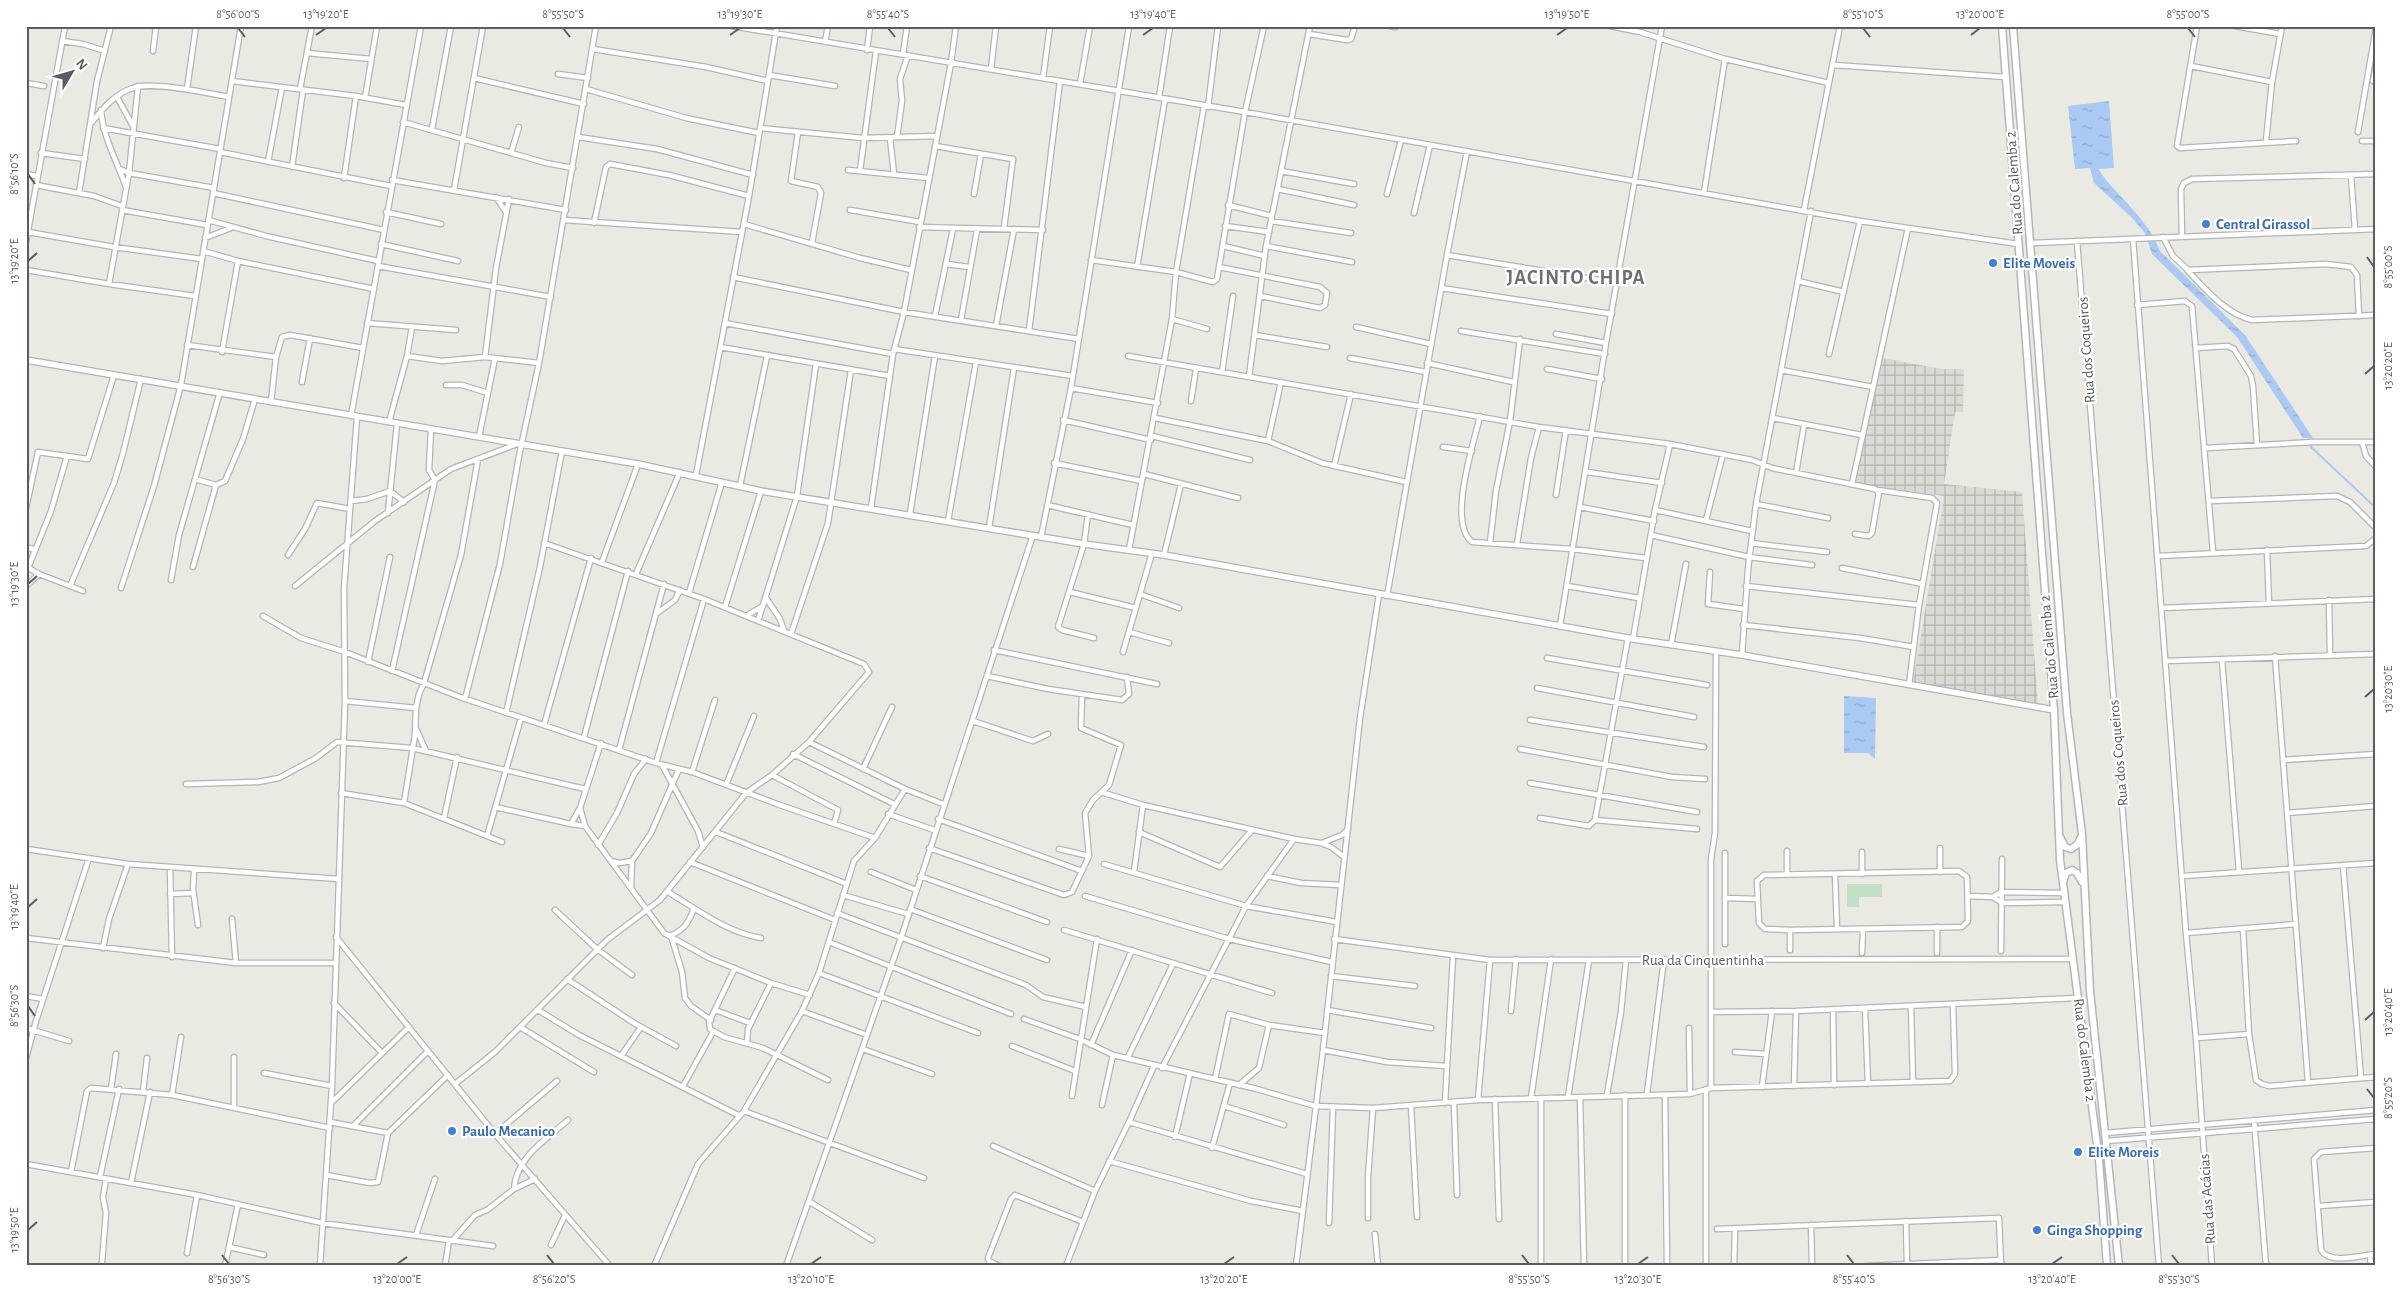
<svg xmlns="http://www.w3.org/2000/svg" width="2402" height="1292" font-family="'Alegreya Sans',sans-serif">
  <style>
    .industrial { fill: url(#industrial-grid) }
    .garden { fill: #c2e0c6 }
    .water { fill: url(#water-ripples) }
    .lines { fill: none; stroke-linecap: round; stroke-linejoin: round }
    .stream { stroke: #aacaf3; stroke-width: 2 }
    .minor-casing { stroke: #b3b4b8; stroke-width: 7 }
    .tertiary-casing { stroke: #b3b4b8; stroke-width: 8 }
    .secondary-casing { stroke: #b4b5bb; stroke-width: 9 }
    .minor { stroke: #fff; stroke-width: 4.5 }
    .tertiary { stroke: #fff; stroke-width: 5.5 }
    .secondary { stroke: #fff; stroke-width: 6 }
    .ticks { fill: none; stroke: #5a5c61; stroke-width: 2 }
    .shop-dot { fill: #3f7fe0; stroke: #fff; stroke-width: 2 }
    .labels { text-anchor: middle; stroke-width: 4.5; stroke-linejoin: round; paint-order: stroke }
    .street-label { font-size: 15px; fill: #5a5c61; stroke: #fff }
    .shop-label { font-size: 15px; font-weight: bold; fill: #366cbe; stroke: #fff; text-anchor: start }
    .district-label { font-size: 20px; font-weight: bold; letter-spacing: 1px; fill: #6c6e73; stroke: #fff }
    .neatline { fill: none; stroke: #5a5c61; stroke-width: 2 }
    .ticks-label { font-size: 12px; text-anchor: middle; fill: #5a5c61 }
  </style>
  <defs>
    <pattern id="industrial-grid" width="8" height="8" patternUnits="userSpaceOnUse" patternTransform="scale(1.25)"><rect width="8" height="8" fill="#dad9d4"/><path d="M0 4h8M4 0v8" fill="none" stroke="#b4b3af"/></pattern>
    <pattern id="water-ripples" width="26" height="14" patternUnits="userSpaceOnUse" patternTransform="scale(1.25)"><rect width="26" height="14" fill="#aacaf3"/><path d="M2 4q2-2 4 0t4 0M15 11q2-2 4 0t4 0" fill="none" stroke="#8da7c8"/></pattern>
  </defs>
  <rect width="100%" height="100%" fill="#ebeae2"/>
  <!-- industrial -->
  <path class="industrial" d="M1882,358l60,11h22l-1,43h-8l-11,72 78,8 16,214 -125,-23 31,-187 -90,-13z"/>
  <!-- garden -->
  <path class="garden" d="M1847,884h35v13h-23v10h-12z"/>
  <!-- water -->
  <path class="water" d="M2109,101l5,67 -16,1c20,29 50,49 62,82l85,84 68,103h-10l-66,-101 -85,-83 -7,-21 -14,-16 -37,-34 -4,-15 -15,1 -7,-63z
    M1844,696l32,2 -1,61 -7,-6h-24z"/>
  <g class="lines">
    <!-- stream -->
    <path class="stream" d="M2309,439l2,8 65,61"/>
    <defs>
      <path id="minor" d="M732,26l513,86 615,109 158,23
        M1390,26l5,1
        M1610,26l30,6 85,27 104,24
        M2197,26l-20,120 3,2 116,-7
        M2235,26l45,8
        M1309,34l38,6 4,-1 4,-13
        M62,41l21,3 22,7
        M825,42l3,-16
        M593,49l113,18 62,14
        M867,50l3,-24
        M153,51l3,-25
        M307,53l64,6
        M903,54l4,-28
        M1834,65l171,12
        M2191,66l81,16
        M2376,67l-3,14 3,2
        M991,69l5,-43
        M558,74l30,4
        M769,75l66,11
        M474,78l110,26
        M1043,78l7,-52
        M232,81l124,15 50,9
        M26,83l18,3
        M1080,84l10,-58
        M187,89l9,-63
        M300,89l12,-63
        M586,89l100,29 73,15
        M117,97l16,29
        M365,98l12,-72
        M1159,98l11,-72
        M1208,107l10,-81
        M101,110c2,28 16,51 25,77
        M92,122c11,-14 24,-29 41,-34 19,-7 75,5 96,9
        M403,122l143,41 27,5
        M103,128l117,21
        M760,128l103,10 74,-2
        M432,129l19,-103
        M798,132l-7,49 27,6 3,6 -9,50
        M2358,132l18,-104
        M578,137l79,12 96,26
        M897,137l5,-36 -2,-22 8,-24
        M890,138l4,36
        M2266,141l6,-59 10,-56
        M2362,141h14
        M935,146l78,13 -9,69
        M220,152l171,34
        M41,153l44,6
        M511,153l8,-26
        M268,162l14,-75
        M292,167l11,-77
        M120,169l9,4 85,15
        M848,170l80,8
        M860,171l16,-120
        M1281,171l73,13
        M26,174l11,2
        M2351,175l4,55
        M344,178l12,-82
        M392,180l174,30
        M36,185l58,11 28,10
        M1278,189l76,16
        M454,190l29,-164
        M79,193l18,-112 14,-55
        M213,193l171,37
        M1704,193l21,-134
        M974,194l7,-40
        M1387,194l14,-54
        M496,197l10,15
        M1228,205l44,11
        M122,210l85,15
        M850,210l70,12
        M1804,210l36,-184
        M386,212l55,12
        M1414,213l16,-68
        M208,220l58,16 112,25
        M564,220l178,12
        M1271,221l80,12
        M594,223l12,-56 4,-3 59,11 80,21
        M744,224l116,34 51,12
        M1225,226l44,6
        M919,227l124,3
        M28,232l86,15 88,12
        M2163,237l10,19 15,14 138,-6 25,3 6,8 2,41
        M2182,237l-1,-48 3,-6 8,-4 184,-5
        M205,238l26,-10
        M2133,239l53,694 10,105 16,228
        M2077,241l82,1025
        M26,242l39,-216
        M2029,243l347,-14
        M381,244l77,17
        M1223,246l42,10
        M1266,246l86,16
        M203,251l35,10 136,28
        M1447,255l170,28
        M1091,260l85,12 37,10 4,-3 28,-167 19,-86
        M946,264l23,3
        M378,266l173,31
        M1137,267l28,-168
        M1219,267l101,20 7,6 -2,12 -5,3 -60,-12
        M26,270l83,14 86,12
        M2188,271c17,18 38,43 64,49l124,-5
        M733,277l171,35 175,27
        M1798,281l46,11
        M109,284l20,-111 9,-87
        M1441,288l171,26
        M2137,305l48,-4 7,5 21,246
        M935,316l18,-87
        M1172,319l35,10
        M961,320l16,-90
        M367,323l89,7
        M725,323l168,31
        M996,326l18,-97
        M1356,327l75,17
        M1029,331l31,-250
        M1461,331l144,23
        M1556,334l50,9
        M1255,335l72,12
        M187,345l89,12 6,-20 8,-2 73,13
        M720,347l170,29
        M2196,348l32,-2 6,3 17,27 2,10 4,59
        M894,349l179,27
        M222,352l16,-91
        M1829,354l31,-133
        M407,356l35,5 43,-4 54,6
        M1128,356l411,71 131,17 82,16 20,8 103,21 4,3 -7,41 -3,3 -14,-2
        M485,357l11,-89 13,-69
        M1350,358l76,14
        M1427,363l86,19
        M1547,369l55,10
        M1781,370l92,17
        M1222,372l11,-76
        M1249,377l17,-131 44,-220
        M302,382l8,-44
        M446,385h16l26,8
        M1071,388l87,15
        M1191,401l5,-32
        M271,402l5,-45
        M351,416l70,-390
        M1480,416c-6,27 -33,106 -8,126l100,7 74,9
        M1155,418l113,23 54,22 84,19
        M1773,418l89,17
        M1063,420l88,20
        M389,422l18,-66 5,-29
        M1152,436l98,24
        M479,437l16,-79
        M1268,441l13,-59
        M2362,442l4,14 10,11
        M1443,447l29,4
        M2206,448l108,-6h62
        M1054,463l88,18
        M1334,466l17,-72
        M1587,472l75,11
        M1796,473l8,-48
        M1144,474l94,24
        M696,475l53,-279 28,-170
        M195,479l21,6 9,-4 18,-42 12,-40
        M1852,484l56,-256
        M740,486l27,-130
        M1878,490l54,8 5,5 -18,102 -10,80
        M1556,495l10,-65
        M351,501l16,-2 23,-8 14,11
        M2210,501l127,-5 13,6 26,26
        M1756,504l72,14
        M1047,505l86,20
        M1580,507l74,14
        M26,508l12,-56 50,7 26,-84
        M871,508l22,-154 11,-42 47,-249 5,-37
        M1655,510l97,21
        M388,513l9,-89
        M910,514l25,-158
        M1088,514l-4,30 -26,83 4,3 32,8
        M1706,520l17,-66
        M948,521l28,-159
        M989,528l25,-160
        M1651,535l98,22 63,8
        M1041,537l30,-149 58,-362
        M1490,543l6,-52 14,-70 10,-82
        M1751,543l76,9
        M1517,544l14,-86 8,-31
        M26,547l9,3
        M1129,550l43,-231 4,-47 28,-166
        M2267,550l2,53
        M288,555l17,-26 12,-26 33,6
        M1164,555l17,-71
        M2158,556l208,-10 10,-8
        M602,562l36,-98
        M27,567l12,7 44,17
        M193,567l23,-82
        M28,568l23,-57 16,-55
        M1842,568l81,16
        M1710,572l-2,32 36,5
        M636,574l44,-102
        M171,580l8,-45 41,-143
        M26,586l13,-12
        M70,586l44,-103 9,-30 18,-74
        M295,586l80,-65 76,-52 66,-25
        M1567,586l72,12
        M1746,586l173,19
        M121,588l33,-102 27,-101 60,-359
        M1070,592l66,16
        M689,593l33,-111
        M1140,594l39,14
        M1387,596l60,-341 20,-104
        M766,598l14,21 4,12
        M2329,600l1,54
        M725,607l36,-116
        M2162,608l214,-9
        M656,614l19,-14 5,-10
        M263,616l38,22 44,14 115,45 196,66 36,9 85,32 98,34
        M746,616l17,-10
        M758,621l39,-125 19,-132
        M1743,625l117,13 54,9
        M1560,626l46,-283 56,-317
        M1129,632l40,11
        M791,634l37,-111 23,-153
        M1633,639l22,-129 15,-66
        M1671,645l15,-81
        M994,650l163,34
        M1123,652l29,-99
        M1742,655l6,-86 8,-65 55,-293
        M2275,656l33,426
        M1547,658l160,27
        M2222,660l17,211
        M2165,661l211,-7
        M368,662l22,-105
        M392,671l43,-191 -6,-10 2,-41
        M987,676l61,13 74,11 7,-6 -2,-17
        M1537,688l157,29
        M465,699l35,-135 19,-108 20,-93 57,-337
        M345,701l71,7
        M506,713l34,-146 22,-116
        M1530,720l174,27
        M973,721l60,20 15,-7
        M544,725l47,-167
        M416,729l10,22
        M584,737l44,-166
        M809,742l96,47 38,15
        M1520,749l152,28 33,2
        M619,750l45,-166
        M793,754l101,50
        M2284,760l92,-6
        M656,763l48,-164
        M662,765l36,66 5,16
        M863,769l29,-62
        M692,772l23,-72
        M772,775l66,35 -4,14
        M1530,783l167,29
        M186,784l72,-2 21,-4 37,-20 21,-16 75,6 173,41
        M726,785l28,-69
        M1101,792l42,13 151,34 27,4 10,4 13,10
        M341,793l63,10 98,39
        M404,803l11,-68 1,-27 3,-14 5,-11 37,-128 17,-96
        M495,807l76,17 9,-16 21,-65
        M580,808l5,18 79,107 45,25 62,25 39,12
        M2287,813l89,-7
        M888,814l46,16
        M444,818l13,-61
        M1540,818l49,8 6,-6 33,-182
        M938,819l144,52
        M1595,820l102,9
        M571,824l14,2
        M716,832l131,52
        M1139,832l81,35 32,-37
        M487,836l34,-118
        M1322,843l20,-8 6,-6
        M598,845l19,-32 17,-39 12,-15
        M929,848l135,47 8,-3 17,-36 -4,-43 8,-13 16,-15 12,-40 -40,-17 1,-34
        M1940,848v24
        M26,849l102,15 211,15
        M1059,849l30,7
        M1787,851v24
        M1862,852v22
        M1725,853v91
        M611,861l8,2 13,-2
        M690,862l145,58
        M1104,864l142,42 91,16
        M2343,865l18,213
        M170,868l2,89
        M194,870l-1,19 5,36
        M1959,871l8,6 1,44 -6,6 -172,3 -25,-1 -6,-6 -2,-42 7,-6z
        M871,872l45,18
        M1134,872l9,-67
        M1835,874l2,54
        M920,876l127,46
        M1267,876l34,7 40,2
        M2183,876l193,-13
        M631,887l1,-26 19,-28 28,-64
        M668,892c30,18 58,40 93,46
        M170,894l23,-1
        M843,895l65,19
        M1085,896l144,43 103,23
        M1968,896l25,1 9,6 62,-1
        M1993,897l8,-5 62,1
        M1725,898l33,1
        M910,909l137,51
        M555,910l42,39 35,26
        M837,913l189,72 17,12 43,10
        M232,919l4,44
        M1937,927v26
        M2243,929l6,105 7,46 6,4 7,2 107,-9
        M1064,930l208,63
        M2186,933l110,-9
        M669,936c15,-5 20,-14 25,-28
        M336,937l159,197 115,132
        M26,938l210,25h99
        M672,939l10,33 3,26 6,8 20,14
        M1334,939l156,21 583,-1
        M829,942l182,72
        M103,948l6,-29 19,-55
        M1790,950v-20
        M2001,951l1,-92
        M1862,953l1,-24
        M735,968l-26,54 1,7 14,8 39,11 65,32
        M819,973l159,60
        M1331,976l84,10
        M567,979l67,44 42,23
        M26,996l17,3
        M334,1003l48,50
        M1911,1007l2,75
        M1865,1008l3,76
        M1833,1009l1,76
        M538,1010l41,25 161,81
        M715,1010l35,13
        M1327,1010l104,18
        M802,1011l65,24
        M1511,1011l5,-52
        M1711,1012l85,-1 282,-13
        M1024,1019l56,20 33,16 144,34 58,17 58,2 105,-8 212,-6 21,-6 239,-7 5,-7 -2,-70
        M520,1027l74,45
        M26,1028l43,13
        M1689,1028l1,66
        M2196,1038l53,-4
        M747,1043l1,-14 23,-46
        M1091,1045l41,-95
        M1012,1046l63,25
        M863,1049l69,25
        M1323,1050l64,12 59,4
        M1735,1052l31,2
        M621,1056l20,-29
        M1128,1057l45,-93
        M26,1058l10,-37 53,-163
        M1154,1066l-25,56 178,52
        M1162,1068l84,-162 48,-67
        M264,1073l68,13
        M1215,1079l14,-65 40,11 56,8
        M455,1084l40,-32 112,-112 53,-40 86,-107 26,-18 37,-33 60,-70 -5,-8 -160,-65 -160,-56
        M1239,1085l20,-17 10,-43
        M683,1086l30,-54
        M1794,1086l2,-75
        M1762,1087l10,-76
        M1711,1088v-229l4,-26 1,-181
        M111,1089l5,-35
        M143,1091l4,-33
        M1647,1094l17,-135
        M172,1095l9,-58
        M1607,1095l14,-83 5,-52
        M1625,1095v171
        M1665,1095l2,171
        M1072,1096l25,-157
        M1568,1097l21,-137
        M1580,1097l4,169
        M1531,1098l20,-139
        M1541,1098v168
        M1495,1099l4,120
        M1478,1100l12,-140
        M331,1103l78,-76
        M1445,1103l8,-147
        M1454,1103l3,92
        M1102,1105l11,-50
        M234,1106v-49
        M1224,1106l60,19
        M1411,1106l6,111
        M744,1111l180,67
        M2254,1120l12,146
        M330,1122l58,11
        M353,1126l75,-75
        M2105,1133l271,-23
        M495,1134l62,-53
        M1175,1137l15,-64
        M2106,1141l270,-22
        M993,1146l102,45
        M1212,1148l18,-65
        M2376,1148l-55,4 -7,7 7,91c9,15 40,5 55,4
        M1109,1161l142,40 52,10
        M26,1164l171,31 125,28 171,23
        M71,1172l16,-81 4,-3 81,7 158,33
        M326,1175l44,8 8,-1 10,-49 60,-58
        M100,1177l19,-88
        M131,1183l19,-91
        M514,1189c2,-32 32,-49 54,-69
        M810,1202l62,38
        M2318,1206l58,-4
        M1368,1218v-41l5,-69
        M1906,1221l1,44
        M1329,1223l4,-115
        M1811,1225l1,41
        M1717,1229l282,-11 2,48
        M1375,1234l3,32
        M416,1235l19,-56
        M452,1241l23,-26 12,-5 27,-21 21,-10
        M551,1245l14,-30
        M229,1247l35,8
        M187,1253l10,-58
        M2370,1255l1,11
        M102,1262l4,-49 -3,-16 3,-18
        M225,1266l13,-62
        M320,1266l12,-180 13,-385 -1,-113 13,-171
        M445,1266l4,-26
        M654,1266l44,-102 46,-53 58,-100 17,-38 35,-112 21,-23 30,-49
        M786,1266l115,-328 132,-403
        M999,1266l-10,-5 -1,-3 23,-59 4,-4 68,27
        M1066,1266l29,-75 34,-69
        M1296,1266l27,-216 37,-332 19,-124
        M1706,1266v-177
        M1734,1266l1,-38
        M1866,1266l135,-6"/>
      <path id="tertiary" d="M26,360l612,104 123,27 323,53 80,11 469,84 109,16 312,55"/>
      <path id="secondary" d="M2002,26l52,684 6,150 39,300 8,106
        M2013,26l54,687 15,121 8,157 29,275
        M2060,837l5,10 6,2 7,-5 3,-7
        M2063,882l3,-9 6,-3 5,3 5,9"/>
    </defs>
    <!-- minor casing -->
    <use href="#minor" class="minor-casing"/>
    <!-- tertiary casing -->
    <use href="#tertiary" class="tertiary-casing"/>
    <!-- secondary casing -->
    <use href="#secondary" class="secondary-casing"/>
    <!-- minor -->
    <use href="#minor" class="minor"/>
    <!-- tertiary -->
    <use href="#tertiary" class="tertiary"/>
    <!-- secondary -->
    <use href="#secondary" class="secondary"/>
  </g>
  <!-- ticks -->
  <path class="ticks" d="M238,28l7,9M563,28l7,9M888,28l7,9M1863,28l7,9M2188,28l7,9M316,35l10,-7M730,35l10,-7M1143,35l10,-7M1557,35l10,-7M1971,35l9,-7M28,174l7,10M2367,257l7,10M28,261l9,-8M2365,374l9,-8M28,584l9,-8M2365,697l9,-8M28,907l9,-8M28,1006l7,10M2365,1020l9,-8M2367,1089l7,9M28,1230l9,-8M222,1255l7,9M547,1255l7,9M1522,1255l7,9M1847,1255l7,9M2172,1255l7,9M397,1264l10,-7M811,1264l10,-7M1224,1264l10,-7M1638,1264l10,-7M2052,1264l10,-7"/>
  <!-- markers -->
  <g class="shop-dot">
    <circle cx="2206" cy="224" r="5"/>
    <circle cx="1993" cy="263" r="5"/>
    <circle cx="452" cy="1131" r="5"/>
    <circle cx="2078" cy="1152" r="5"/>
    <circle cx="2037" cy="1230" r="5"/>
  </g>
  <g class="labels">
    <!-- street labels -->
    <g class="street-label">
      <text transform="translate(2014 183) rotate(-94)" y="5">Rua do Calemba 2</text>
      <text transform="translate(2086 350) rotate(-94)" y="5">Rua dos Coqueiros</text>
      <text transform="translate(2049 647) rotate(-95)" y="5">Rua do Calemba 2</text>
      <text transform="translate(2118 753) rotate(-95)" y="5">Rua dos Coqueiros</text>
      <text x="1703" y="965">Rua da Cinquentinha</text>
      <text transform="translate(2085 1050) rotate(83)" y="5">Rua do Calemba 2</text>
      <text transform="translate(2207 1199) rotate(-94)" y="5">Rua das Acácias</text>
    </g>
    <!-- shop labels -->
    <g class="shop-label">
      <text x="2216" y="229">Central Girassol</text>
      <text x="2003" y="268">Elite Moveis</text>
      <text x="462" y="1136">Paulo Mecanico</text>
      <text x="2088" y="1157">Elite Moreis</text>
      <text x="2047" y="1235">Ginga Shopping</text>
    </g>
    <!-- district labels -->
    <g class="district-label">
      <text x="1576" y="284">JACINTO CHIPA</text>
    </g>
  </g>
  <!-- border -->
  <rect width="2402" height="1292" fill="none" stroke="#ffffff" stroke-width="55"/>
  <!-- north arrow -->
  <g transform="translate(72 72) rotate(52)" stroke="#ffffff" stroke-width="4" paint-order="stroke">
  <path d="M0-4L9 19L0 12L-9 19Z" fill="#5a5c61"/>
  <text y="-8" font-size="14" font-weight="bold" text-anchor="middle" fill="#5a5c61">N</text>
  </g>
  <rect x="28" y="28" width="2346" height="1236" class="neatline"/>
  <g class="ticks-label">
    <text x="238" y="18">8°56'00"S</text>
    <text x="326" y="18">13°19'20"E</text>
    <text x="563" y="18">8°55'50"S</text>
    <text x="740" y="18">13°19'30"E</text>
    <text x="888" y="18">8°55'40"S</text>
    <text x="1153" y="18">13°19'40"E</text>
    <text x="1567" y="18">13°19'50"E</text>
    <text x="1863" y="18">8°55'10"S</text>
    <text x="1980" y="18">13°20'00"E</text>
    <text x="2188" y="18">8°55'00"S</text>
    <text transform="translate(14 174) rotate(-90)" y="4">8°56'10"S</text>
    <text transform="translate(14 261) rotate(-90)" y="4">13°19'20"E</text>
    <text transform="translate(2388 267) rotate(-90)" y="4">8°55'00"S</text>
    <text transform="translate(2388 366) rotate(-90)" y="4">13°20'20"E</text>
    <text transform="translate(14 584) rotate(-90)" y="4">13°19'30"E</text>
    <text transform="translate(2388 689) rotate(-90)" y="4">13°20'30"E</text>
    <text transform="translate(14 907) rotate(-90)" y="4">13°19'40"E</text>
    <text transform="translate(14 1006) rotate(-90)" y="4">8°56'30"S</text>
    <text transform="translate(2388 1012) rotate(-90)" y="4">13°20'40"E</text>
    <text transform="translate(2388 1098) rotate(-90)" y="4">8°55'20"S</text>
    <text transform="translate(14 1230) rotate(-90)" y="4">13°19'50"E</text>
    <text x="229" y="1283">8°56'30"S</text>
    <text x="397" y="1283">13°20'00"E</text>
    <text x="554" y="1283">8°56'20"S</text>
    <text x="811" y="1283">13°20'10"E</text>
    <text x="1224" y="1283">13°20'20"E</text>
    <text x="1529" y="1283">8°55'50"S</text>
    <text x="1638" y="1283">13°20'30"E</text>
    <text x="1854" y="1283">8°55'40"S</text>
    <text x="2052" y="1283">13°20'40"E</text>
    <text x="2179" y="1283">8°55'30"S</text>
  </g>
</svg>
